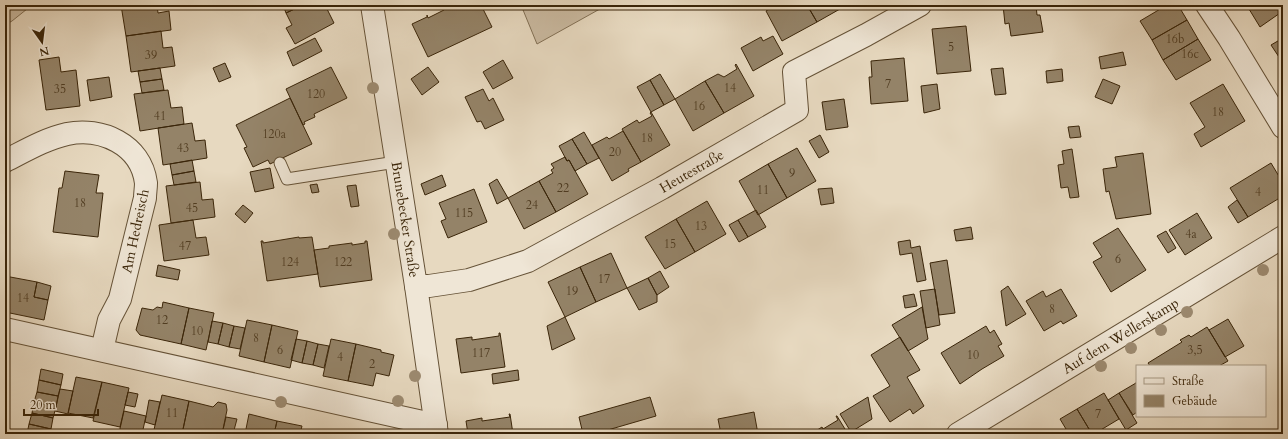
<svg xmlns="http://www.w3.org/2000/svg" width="1288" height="439" font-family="Cardo,serif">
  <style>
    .green { fill: #cabaa1; stroke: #827055 }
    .building { fill: #948368; stroke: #3a2509 }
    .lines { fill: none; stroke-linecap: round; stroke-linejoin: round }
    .service-casing { stroke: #655237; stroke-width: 13 }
    .minor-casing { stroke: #655237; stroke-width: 24 }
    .service { stroke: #efe6d6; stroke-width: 11 }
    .minor { stroke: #efe6d6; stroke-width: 22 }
    .tree { fill: #9c8a70 }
    .labels { text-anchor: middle; stroke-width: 3; stroke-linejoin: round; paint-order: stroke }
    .number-label { font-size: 12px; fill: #503c21 }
    .street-label { font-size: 14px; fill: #3a2509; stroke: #efe6d6 }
  </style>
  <rect width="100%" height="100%" fill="#e7d9c0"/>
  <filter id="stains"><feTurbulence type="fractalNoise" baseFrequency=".005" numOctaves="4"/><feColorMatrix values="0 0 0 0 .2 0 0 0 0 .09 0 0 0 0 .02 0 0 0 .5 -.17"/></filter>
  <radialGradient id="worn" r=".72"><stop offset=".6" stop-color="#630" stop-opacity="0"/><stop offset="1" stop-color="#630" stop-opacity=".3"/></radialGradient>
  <!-- green -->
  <path class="green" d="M5,5h27l-20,16 -7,4z
    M521,5h86l-70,39z"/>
  <!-- building -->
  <path class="building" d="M121,5h36l1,8 11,-2 2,19 -45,6z
    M283,5h20l-17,8z
    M303,5h22l9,18 -39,21 -9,-16 6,-3 -6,-12z
    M455,5h26l11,22 -64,30 -16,-33 15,-7v-2l1,3 16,-8 -1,-2 1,-1 1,2z
    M776,5h31l10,17 -35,19 -16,-30z
    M807,5h40l-30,17z
    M1003,5h33l1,10h3l3,17 -32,4 -2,-13 -4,1z
    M1167,5h11l9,15 -35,20 -12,-19z
    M1246,5h9l-6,4z
    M1255,5h28v6l-23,16 -11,-18z
    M1187,20l11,19 -35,21 -11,-20z
    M966,26l5,45 -34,3 -5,-45z
    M161,31l2,17 9,-1 3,19 -44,6 -5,-36z
    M773,36l10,18 -30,17 -12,-23 20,-11 2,4z
    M315,38l7,13 -29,15 -6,-14z
    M1283,38v25l-12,-18z
    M1198,39l13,21 -35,20 -13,-20z
    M1123,52l3,13 -25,4 -2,-12z
    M59,57l2,15 15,-2 4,36 -34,4 -7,-50z
    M904,58l4,43 -37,3 -2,-27h3l-1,-16z
    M503,60l10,18 -20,11 -10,-17z
    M225,63l6,14 -12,5 -6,-14z
    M736,64l18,32 -30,17 -19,-32 13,-7 6,3 13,-8 -2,-4z
    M331,67l16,31 -33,16 1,3 -11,5 1,2 -2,1 -17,-36z
    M428,67l11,15 -17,13 -11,-16z
    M160,68l2,11 -22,3 -2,-11z
    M1003,68l3,26 -11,1 -4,-26z
    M1062,69l1,12 -16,2 -1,-12z
    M660,74l15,25 -11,6 -14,-25z
    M109,77l3,20 -22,4 -3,-21z
    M162,79l2,11 -22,3 -2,-11z
    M1103,79l17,7 -8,18 -17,-7z
    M650,80l14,25 -13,7 -14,-25z
    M705,81l19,32 -31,18 -18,-32z
    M937,84l3,25 -16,4 -3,-27z
    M1223,84l22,37 -44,26 -7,-13 11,-7 -15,-24z
    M483,89l6,12 4,-3 11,22 -19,9 -4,-8 -4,1 -12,-25z
    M168,90l3,18 11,-1 2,17 -44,7 -6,-37z
    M290,98l22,46 -42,20 -2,-4 -15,7 -9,-19 3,-1 -11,-22z
    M844,99l4,28 -22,3 -4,-28z
    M651,112l19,33 -29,17 -19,-33 15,-9 2,3 13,-7 -2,-3z
    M192,123l3,18 10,-1 2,18 -44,7 -5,-37z
    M1079,126l2,11 -11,1 -2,-11z
    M623,131l18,31 -13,7 1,2 -17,10 -20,-36 15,-8 2,2z
    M584,132l15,26 -12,6 -15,-25z
    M820,135l9,17 -10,6 -10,-17z
    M572,139l15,25 -12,7 -6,-11 -2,1 -8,-15z
    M797,148l19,33 -29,17 -19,-34z
    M1072,149l7,48 -9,1 -2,-11 -7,1 -3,-23 6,-1 -2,-13z
    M1143,153l8,61 -35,5 -7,-28 -3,1 -3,-23 14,-2 -2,-10z
    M565,157l2,4 2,-1 19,34 -32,18 -17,-31 14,-8 -2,-3 3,-2 -3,-4z
    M192,160l2,11 -22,4 -2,-11z
    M1271,163l12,20v13l-35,21 -18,-29z
    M768,164l19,34 -29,17 -19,-34z
    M270,168l4,20 -19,4 -5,-20z
    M65,171l34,4 -3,18h7l-5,44 -45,-5 6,-44h3z
    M194,171l2,11 -22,3 -2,-10z
    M442,175l4,11 -21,9 -4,-11z
    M497,179l11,19 -11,6 -8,-20z
    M539,181l17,31 -32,17 -16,-31z
    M200,182l2,18 11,-1 2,18 -44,6 -5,-37z
    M317,184l2,8 -7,1 -2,-8z
    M356,185l3,21 -8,1 -4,-21z
    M832,188l2,15 -13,2 -3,-16z
    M474,189l13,33 -39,16 -7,-17 5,-2 -7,-16z
    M1237,200l11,17 -10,6 -10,-16z
    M707,201l19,33 -31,18 -19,-33z
    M243,205l10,8 -8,10 -10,-9z
    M756,210l10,17 -18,10 -10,-17z
    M1197,213l15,25 -27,17 -16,-25z
    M676,219l19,33 -30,17 -20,-32z
    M193,220l3,18 10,-1 3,18 -45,6 -5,-36z
    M738,220l10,17 -9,5 -10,-17z
    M971,227l2,12 -17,2 -2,-11z
    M1118,228l28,42 -35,22 -18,-30 9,-5 -9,-14z
    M1166,231l10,17 -8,5 -11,-17z
    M299,237v1l13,-1 6,37 -51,7 -6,-40h2v2z
    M910,240l1,8 9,-2 6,34 -9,2 -5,-29 -12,2 -2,-13z
    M365,241h2l5,39 -52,7 -6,-37 15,-2v-2l23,-3v2l13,-2z
    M611,253l16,35 -31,14 -16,-35z
    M947,260l8,53 -16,2 -9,-52z
    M158,265l22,5 -2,10 -22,-4z
    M580,267l16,35 -31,15 -17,-35z
    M660,271l9,16 -12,8 -9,-17z
    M5,276l32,6 -3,15 14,3 -4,20 -39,-8z
    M648,278l9,17v7l-18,8 -12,-22z
    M37,282l14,4 -3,14 -14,-3z
    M1008,286l18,28 -20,12 -5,-35z
    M935,289l5,36 -14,3 -6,-37z
    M1061,289l16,27 -14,8 -2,-3 -17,10 -18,-30 17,-10 3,6z
    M914,294l3,12 -12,2 -2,-12z
    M163,302l26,6 -8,36 -41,-9 -4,-5 6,-22 11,2 4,-3 5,1z
    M922,307l6,32 -20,12 -16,-26z
    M189,308l25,5 -8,37 -25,-6z
    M565,317l10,22 -23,11 -5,-24z
    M1228,319l16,27 -19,11 -16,-27z
    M247,320l25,5 -8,37 -25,-6z
    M212,321l11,2 -5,21 -10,-2z
    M223,323l11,3 -5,21 -11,-3z
    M272,325l26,6 -8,37 -26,-6z
    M234,326l11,2 -5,21 -11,-2z
    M986,326l4,7 4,-3 8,14 -4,2 6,10 -22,13 -22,15 -19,-31z
    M1207,327l21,34 -9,5h-69l-2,-3 34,-21 -2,-2 9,-5 2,2z
    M499,333h1l5,34 -44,6 -5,-34 16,-2v3l27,-4z
    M900,337l20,33 -13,7 17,29 -11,8 -3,-5 -20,13 -17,-26 17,-10 -19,-31z
    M296,339l11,2 -5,22 -11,-3z
    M331,339l25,5 -8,37 -25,-5z
    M307,341l11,3 -5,21 -11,-2z
    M318,344l11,2 -5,22 -11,-3z
    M356,344l25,6v2l13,3 -5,21 -13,-3 -3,13 -25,-5z
    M41,369l22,5 -2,11 -22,-5z
    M518,370l1,10 -26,4 -1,-10z
    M76,377l26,5 -9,36 -25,-5z
    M39,380l22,5 -3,11 -21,-4z
    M1137,381v31l-4,3 -14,-22 17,-10z
    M102,382l27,6 -9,39 -27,-6z
    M60,389l13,2 -5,23 -13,-3z
    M37,392l21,4 -2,11 -22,-5z
    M128,392l10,2 -3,13 -10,-2z
    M1104,393l15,26 -25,15h-2l-15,-25z
    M1119,393l18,30 -11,7 -18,-30z
    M162,395l27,6 -7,33h-29z
    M650,397l6,19 -62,18h-11l-4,-17z
    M868,397l4,22 -21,13 -11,-18z
    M149,400l11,2 -5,23 -10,-3z
    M189,401l24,6 5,-5 8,2 1,6 -5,24h-40z
    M34,402l22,5 -3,11 -21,-5z
    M1077,409l15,25h-23l-9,-15z
    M124,411l22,5 -4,18 -23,-1z
    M754,412l4,22h-37l-3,-15z
    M32,413l21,5 -2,11 -22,-5z
    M249,414l28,7 -3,13h-29z
    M509,414h1l3,20h-45l-2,-13 16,-3v3l28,-4z
    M836,416h1l11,18h-37l11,-7 1,2 15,-9z
    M226,417l11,2 -4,15h-11z
    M277,421l25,5 -2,8h-26z
    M29,424l22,5 -1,5h-23z"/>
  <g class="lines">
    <defs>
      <path id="service" d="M280,163l7,16 109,-17"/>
      <g id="minor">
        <path id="s1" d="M372,5l44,281 21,148"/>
        <path d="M1207,5l22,33 54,89"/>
        <path d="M5,161c20,-10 40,-22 62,-27 34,-7 74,10 79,49 0,5 -1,10 -1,15l-25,101 -11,21 -7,30"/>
        <path id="s2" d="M416,286h13l40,-6 59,-19 134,-73 135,-78 -3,-38 72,-37 54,-30"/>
        <path d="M5,329l431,96"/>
        <path id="s3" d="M958,434l325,-197"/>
      </g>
    </defs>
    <!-- service casing -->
    <use href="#service" class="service-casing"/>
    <!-- minor casing -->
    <use href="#minor" class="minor-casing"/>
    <!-- service -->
    <use href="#service" class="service"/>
    <!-- minor -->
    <use href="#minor" class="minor"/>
  </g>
  <!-- trees -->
  <g class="tree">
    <circle cx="373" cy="88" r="6"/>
    <circle cx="394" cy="234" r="6"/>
    <circle cx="1263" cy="270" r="6"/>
    <circle cx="1187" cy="312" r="6"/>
    <circle cx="1161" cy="330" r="6"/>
    <circle cx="1131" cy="348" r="6"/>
    <circle cx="1101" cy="366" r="6"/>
    <circle cx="415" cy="376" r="6"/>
    <circle cx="398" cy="401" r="6"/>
    <circle cx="281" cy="402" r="6"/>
  </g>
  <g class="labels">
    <!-- number labels -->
    <g class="number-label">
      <text x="1175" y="43">16b</text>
      <text x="951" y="51">5</text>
      <text x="1190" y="58">16c</text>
      <text x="151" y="59">39</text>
      <text x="888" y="88">7</text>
      <text x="730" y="92">14</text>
      <text x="60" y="93">35</text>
      <text x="316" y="98">120</text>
      <text x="699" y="110">16</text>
      <text x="1218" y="116">18</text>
      <text x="160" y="120">41</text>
      <text x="274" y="138">120a</text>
      <text x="647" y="142">18</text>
      <text x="183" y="152">43</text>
      <text x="615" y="156">20</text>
      <text x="792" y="177">9</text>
      <text x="563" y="192">22</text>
      <text x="763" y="194">11</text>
      <text x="1258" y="196">4</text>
      <text x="80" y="207">18</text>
      <text x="532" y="209">24</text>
      <text x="192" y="212">45</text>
      <text x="464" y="217">115</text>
      <text x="701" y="230">13</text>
      <text x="1191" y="238">4a</text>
      <text x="670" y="248">15</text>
      <text x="185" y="250">47</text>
      <text x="1118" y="263">6</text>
      <text x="290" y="266">124</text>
      <text x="343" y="266">122</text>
      <text x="604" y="283">17</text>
      <text x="572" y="295">19</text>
      <text x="23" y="302">14</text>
      <text x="1052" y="313">8</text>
      <text x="162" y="324">12</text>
      <text x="197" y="335">10</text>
      <text x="256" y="342">8</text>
      <text x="280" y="354">6</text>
      <text x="1195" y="354">3,5</text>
      <text x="481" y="357">117</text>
      <text x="973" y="359">10</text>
      <text x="340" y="361">4</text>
      <text x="372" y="368">2</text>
      <text x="172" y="417">11</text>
      <text x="1098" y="418">7</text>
    </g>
    <!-- street labels -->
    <g class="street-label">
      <text dy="5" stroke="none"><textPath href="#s2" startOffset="302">Heutestraße</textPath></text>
      <text dy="5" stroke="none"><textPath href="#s1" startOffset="217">Brunebecker Straße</textPath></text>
      <text transform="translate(135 231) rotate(-78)" y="5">Am Hedreisch</text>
      <text dy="5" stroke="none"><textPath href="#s3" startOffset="190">Auf dem Wellerskamp</textPath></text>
    </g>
  </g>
  <!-- margin -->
  <rect width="1288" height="439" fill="none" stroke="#e7d9c0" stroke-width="20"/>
  <rect x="6" y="6" width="1276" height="427" fill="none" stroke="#3a2509" stroke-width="2"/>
  <rect x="10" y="10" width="1268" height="419" fill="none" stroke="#3a2509"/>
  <!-- legend -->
  <rect x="1136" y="365" width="130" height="52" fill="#efe6d6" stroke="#a79984"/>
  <rect x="1144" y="378" width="20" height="6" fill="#efe6d6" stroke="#a79984"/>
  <text x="1172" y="385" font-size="12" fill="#3a2509">Straße</text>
  <rect x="1144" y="395" width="20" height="12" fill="#948368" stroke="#a79984"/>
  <text x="1172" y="405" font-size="12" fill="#3a2509">Gebäude</text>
  <!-- north arrow -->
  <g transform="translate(42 42) rotate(166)" stroke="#efe6d6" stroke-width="3" paint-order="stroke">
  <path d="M0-3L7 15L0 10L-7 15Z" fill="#3a2509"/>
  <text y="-6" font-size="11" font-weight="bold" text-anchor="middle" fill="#3a2509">N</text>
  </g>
  <!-- scale -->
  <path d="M24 409v6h74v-6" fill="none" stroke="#3a2509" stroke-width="2"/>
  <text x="30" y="409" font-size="12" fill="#3a2509" stroke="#efe6d6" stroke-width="3" paint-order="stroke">20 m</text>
  <rect width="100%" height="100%" filter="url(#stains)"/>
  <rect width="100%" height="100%" fill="url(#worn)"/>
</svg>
